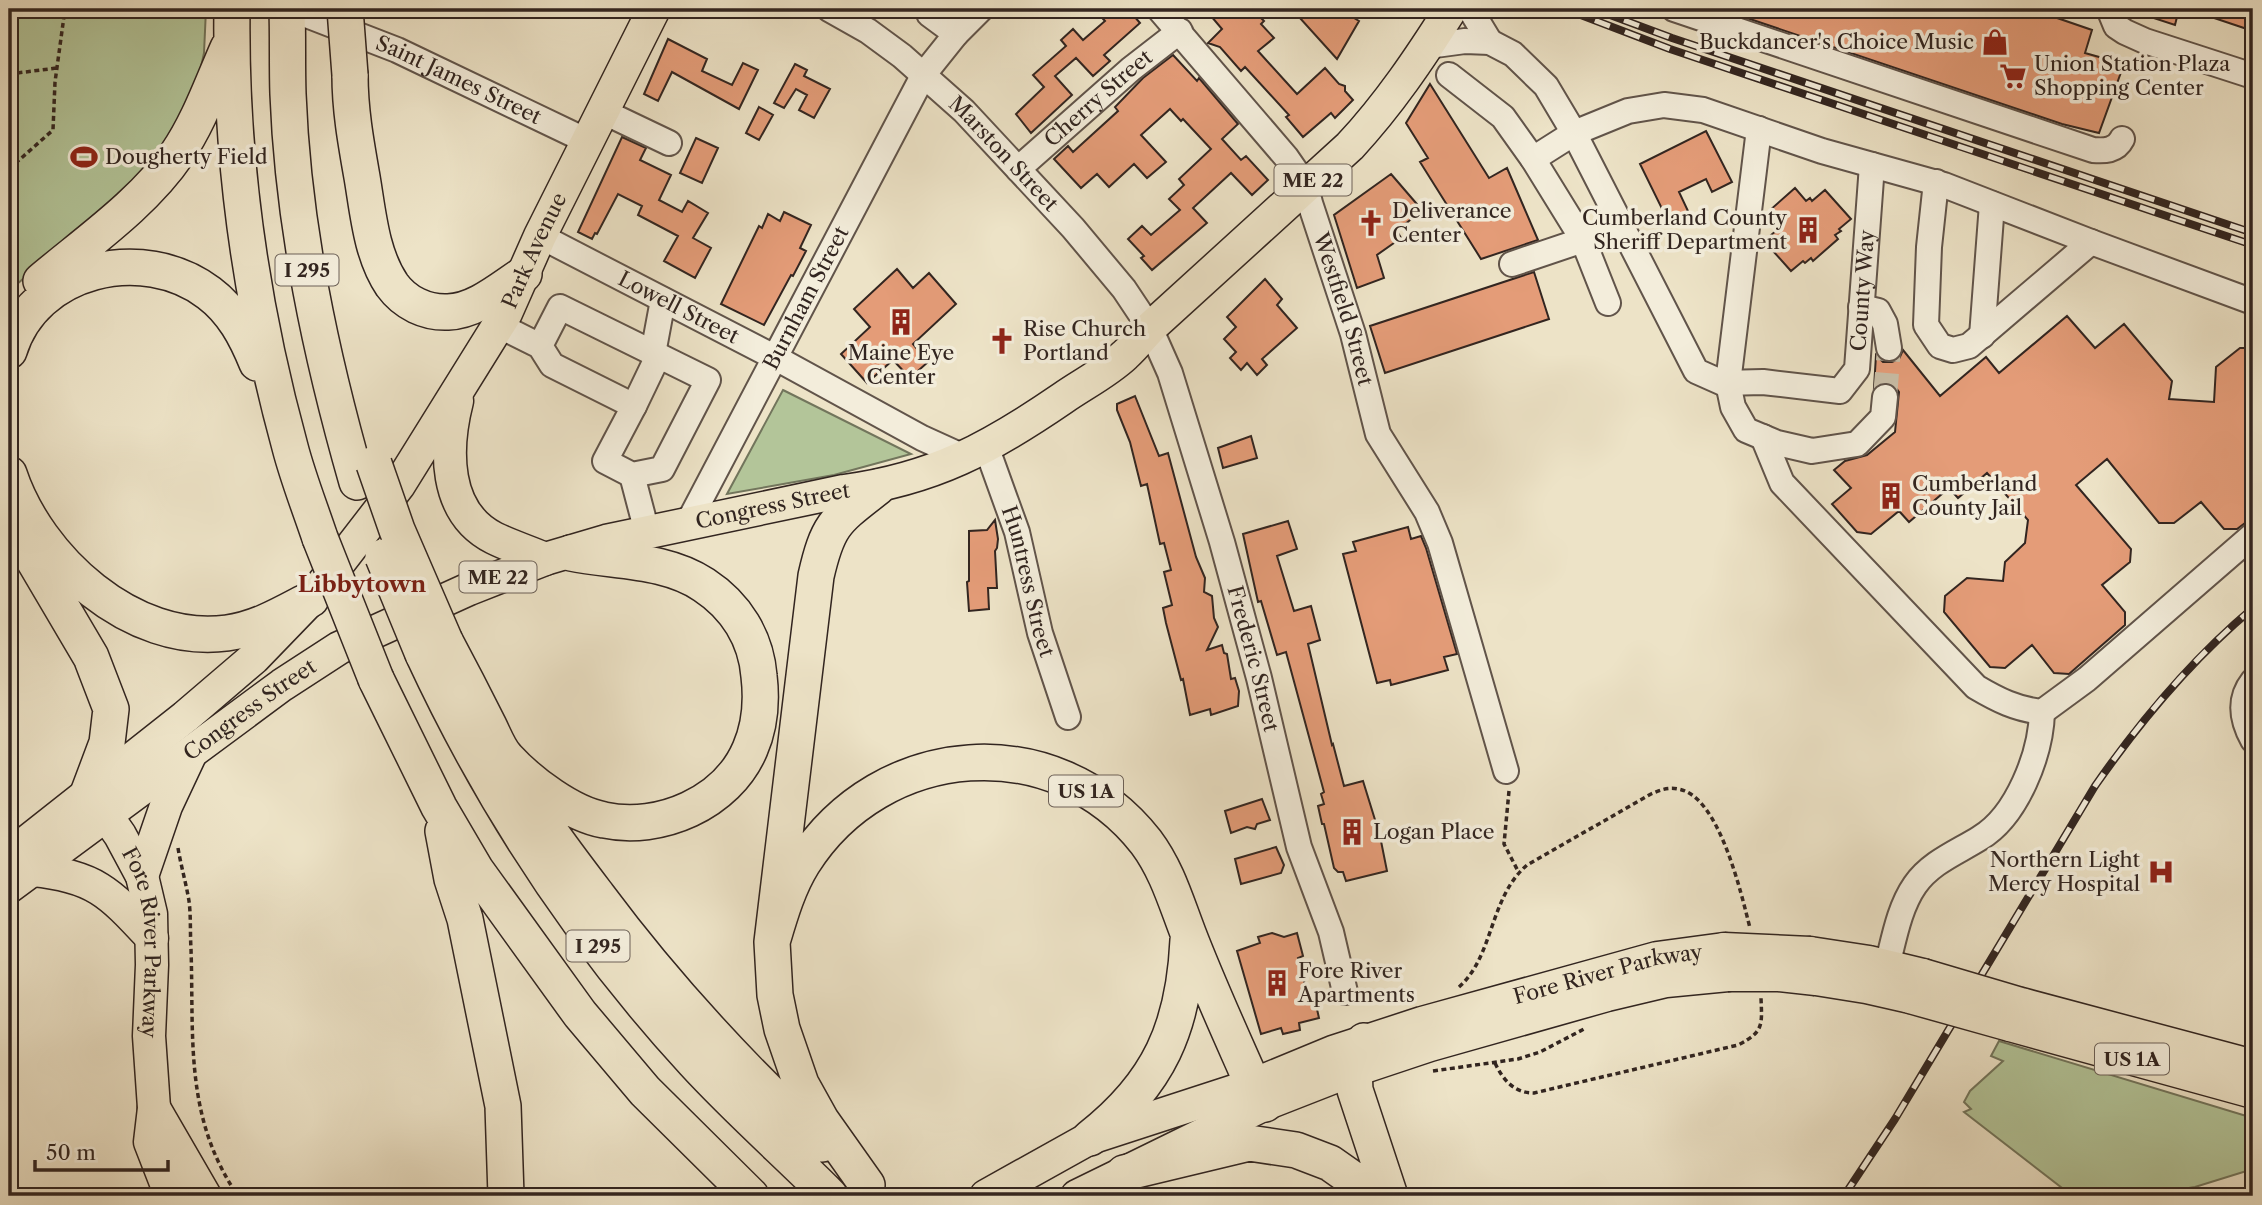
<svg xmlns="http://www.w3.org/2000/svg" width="2262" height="1205" font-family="'Libre Caslon Text',serif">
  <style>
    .green { fill: #b3c599; stroke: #72755c; stroke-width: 2 }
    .building { fill: #e49c78; stroke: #322520; stroke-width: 2 }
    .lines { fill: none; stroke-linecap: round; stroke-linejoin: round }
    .minor-tunnel { stroke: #c8bda6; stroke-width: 24; stroke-dasharray: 24 12; stroke-linecap: butt }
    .minor-casing { stroke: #61544a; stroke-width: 28 }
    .major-casing { stroke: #322520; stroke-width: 35 }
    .highway-casing { stroke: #322520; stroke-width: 38 }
    .path { stroke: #322520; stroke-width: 3.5; stroke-dasharray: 5 3.5; stroke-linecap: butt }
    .minor { stroke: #f3eddb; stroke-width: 24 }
    .major { stroke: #ede3c7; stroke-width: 32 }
    .highway { stroke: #ede3c7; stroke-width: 35 }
    .rail-casing { stroke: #322520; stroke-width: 8 }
    .rail { stroke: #f3eddb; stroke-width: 5; stroke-dasharray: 16; stroke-linecap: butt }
    .major-bridge-casing { stroke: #322520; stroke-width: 35; stroke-linecap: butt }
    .highway-bridge-casing { stroke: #322520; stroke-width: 38; stroke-linecap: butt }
    .major-bridge { stroke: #ede3c7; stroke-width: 32 }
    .highway-bridge { stroke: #ede3c7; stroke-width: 35 }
    .labels { text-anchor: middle; stroke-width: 7; stroke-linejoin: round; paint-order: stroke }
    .shield { fill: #f3eddb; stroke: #6c6158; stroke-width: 2 }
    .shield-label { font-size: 19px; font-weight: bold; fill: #322520 }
    .poi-label { font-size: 21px; fill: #322520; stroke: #f3eddb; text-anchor: start }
    .street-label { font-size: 21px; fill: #322520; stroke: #f3eddb }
    .neighbourhood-label { font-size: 23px; font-weight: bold; fill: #7a1f14; stroke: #f3eddb }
  </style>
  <rect width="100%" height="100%" fill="#ede3c7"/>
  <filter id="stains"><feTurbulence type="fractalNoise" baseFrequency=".00286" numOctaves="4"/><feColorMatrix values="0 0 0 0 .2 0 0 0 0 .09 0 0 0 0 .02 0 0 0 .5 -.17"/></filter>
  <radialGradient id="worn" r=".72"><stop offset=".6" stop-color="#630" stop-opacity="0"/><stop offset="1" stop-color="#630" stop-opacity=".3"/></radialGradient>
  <!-- green -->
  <path class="green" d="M9,9h197l-2,44 -6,28 -17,42 -31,46 -141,122z
    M783,390l128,64 -77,21 -107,19z
    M1999,1041l254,77v51l-58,18 -58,9h-41l-30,-5 -102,-79 7,-3 -7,-7 6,-11 33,-30 -12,-5z"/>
  <!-- building -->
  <path class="building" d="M1094,9h34l12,14 -36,32 6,6 -17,15 -17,-18 -21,18 17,19 -41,38 -15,-19 28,-27 -11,-12 33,-29 -5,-6 12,-11 10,11 22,-19z
    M1205,9h47l12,12 -3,3 13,14 -16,13 39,43 28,-26 14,16 6,2v5l8,9 -18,18 -4,-5 -28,24 -17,-20 3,-2 -44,-48 -4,4 -21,-24 -12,-4 14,-14z
    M1306,9h33l20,12 -22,38 -38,-42z
    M1720,9h311l61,21 -7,23 39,11 -25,69 -37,-9z
    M2133,9h46l-4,16 -43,-14z
    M2194,9h59v22l-60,-20z
    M668,39l39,20 -5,12 30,14 11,-22 15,7 -19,39 -67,-37 -14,29 -14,-7z
    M1173,55l24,26 2,-3 39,46 -16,15 19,21 5,-4 22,24 -16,15 -21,-22 -38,35 14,15 -55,47 -11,-12 3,-2 -16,-17 14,-13 9,9 29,-25 -11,-11 15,-14 -5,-6 32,-30 -28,-30 -2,2 -11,-12 -29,26 25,27 -19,16 -13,-14 -25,23 -12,-13 -16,14 -27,-29 14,-13 5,6 45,-41 -3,-4 28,-29z
    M795,64l12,6 -3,6 26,13 -16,29 -15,-8 8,-15 -11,-6 -12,19 -10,-5z
    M1430,84l59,94 18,-10 31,72 -57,19 -61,-97 8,-4 -22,-35z
    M759,107l14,8 -14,25 -13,-7z
    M1706,131l26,51 -20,10 -6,-13 -27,13 9,19 -20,10 -28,-57z
    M622,137l24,11 -6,12 31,15 -12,25 23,12 6,-11 20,12 -15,25 18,10 -16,30 -31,-17 14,-25 -40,-21 4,-9 -24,-12 -21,40 -2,-1 -3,6 -14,-7z
    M696,138l22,10 -16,35 -22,-10z
    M1391,174l31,36 -25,21 4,7 -24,17 7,23 -27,10 -23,-73z
    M1795,188l11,13 4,-3 2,3 13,-11 26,29 -12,10 2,2 -6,4 3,4 -25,22 -2,-3 -6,5 -2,-2 -12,10 -27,-30 13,-11 -2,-2 5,-4 -11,-13z
    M784,212l27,13 -11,23 6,3 -13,25 -2,-1 -27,50 -43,-21 38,-78 3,2 6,-14 12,7z
    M897,269l16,19 16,-15 27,31 -43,40 15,18 -18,16 -17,-18 -26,23 -26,-29 29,-27 -16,-18z
    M1534,272l15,47 -164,54 -15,-47z
    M1265,279l17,20 -5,6 20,23 -35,31 5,6 -10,10 -10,-12 -6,7 -11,-12 6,-6 -12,-13 12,-12 -9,-10z
    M2067,316l28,32 29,-24 48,57 -3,18 45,3 2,-35 24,-19h13v169l-16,12h-13l-23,-27 -27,21h-15l-52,-64 -31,26 55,64 -1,13 -28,23 23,27v13l-56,49 -15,-1 -22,-28 -27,23 -15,-1 -46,-55 1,-16 22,-18 36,3 2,-19 20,-19 3,-23 -41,-47 -29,25 -9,-10 -40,34 -10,-11 -28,23 -14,-2 -25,-28 19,-16 -17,-18 11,-9 22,-6 28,-23 4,-40 -5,-7 -7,-3 -7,1 -6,5 2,-33 7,7h9l7,-3 4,-9 37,46 46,-39 13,16z
    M1135,396l24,60 9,-3 28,104 9,21 -1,14 8,4 2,22 4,9 -11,23 15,-5 2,8 3,1 4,25 4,-1 4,13 -1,15 -27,9 -1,-6 -20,6 -7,-36 -2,1 -15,-57 -3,-15 9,-3 -8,-33 7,-2 -7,-27 -4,1 -13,-60 -6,2 -11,-44 -13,-32v-6z
    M1251,436l6,22 -34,10 -5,-20z
    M995,520l3,19 -1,9 -2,3 2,37h-9l1,21 -20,2 -2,-29 2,-1v-50l18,-1z
    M1288,521l9,28 -20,7 17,55 17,-5 9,34 -12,4 24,101 1,-1 11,42 19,-5 17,55 7,35 -41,10 -3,-9h-5l-4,-4 -10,-44h-2l-4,-18 6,-2 -3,-10 3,-2 -38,-140 -9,3 -16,-54 -3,1 -15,-68z
    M1408,527l3,12 10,-3 5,12 31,106 -13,3 4,13 -57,15 -1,-5 -13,3 -34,-129 13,-3 -3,-9z
    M1262,799l8,21 -13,4 -2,5 -8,-2 -16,6 -6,-22z
    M1276,847l8,18 -3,8 -40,11 -6,-25z
    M1272,933l12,4 13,-4 6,23 -5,2 10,38h6l5,22 -20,5 1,7 -17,4 -2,-6 -20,6 -24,-83 23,-8 -2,-6z"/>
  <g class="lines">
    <!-- minor-tunnel -->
    <path class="minor-tunnel" d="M1885,397l4,-49"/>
    <defs>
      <g id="minor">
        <path id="s1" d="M291,9l106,41 190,91"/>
        <path id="s2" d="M829,9l39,22 34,25 62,55 109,117 51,61 26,39 20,45 52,169 37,136 40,169 32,85 14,60"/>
        <path id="s3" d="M1159,9l127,148 20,29 4,17 43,131 25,100 49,78 13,31 66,228"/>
        <path d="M1470,9l20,33"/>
        <path d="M1674,9l419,141c11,1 23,1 29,-11"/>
        <path d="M2109,9l7,17 9,6 20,9 108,35"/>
        <path d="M956,34l25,-25"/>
        <path id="s4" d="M1428,46l37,-5 25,1 23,12 33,32 28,47 122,238 27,12 40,-1 77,9 17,-22 15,-204"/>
        <path d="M1449,75l54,42 30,42 50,81 -71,24"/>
        <path d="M602,111l67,32"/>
        <path d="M1759,129l-31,254 5,24 13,23 31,13 35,8 45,-7 26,-27 2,-20"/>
        <path d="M1533,159l41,-26 54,-22 36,-6 39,5 119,41 122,34 147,57 162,60"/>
        <path id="s5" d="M1018,169l113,-100 49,-38"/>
        <path d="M1936,182l-7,65 -3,78 14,21 13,4 16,-4 122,-104"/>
        <path id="s6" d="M540,236l234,121 148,81 44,20"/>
        <path d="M1608,303l-25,-63 37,-16"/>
        <path d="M1861,307l17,4 7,13 4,24"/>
        <path d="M498,325l42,21 20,-39 148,73 -46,89 -30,6 -27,-14 29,-55 -82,-41 -12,-19"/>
        <path d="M1982,336l10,-132"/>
        <path d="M650,351l5,-8 8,-43"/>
        <path d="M634,406l24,-50"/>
        <path d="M1763,437l19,46 194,204c22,13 40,22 66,25l45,-33 166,-144"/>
        <path id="s7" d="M986,446l31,86 23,101 28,84"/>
        <path d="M632,475l15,57"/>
        <path id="s8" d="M688,523l236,-449 32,-40 -27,-20 2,-5"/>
        <path d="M2253,681c-15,19 -11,39 0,59"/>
        <path d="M1887,966c7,-27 12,-58 28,-81 16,-23 43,-33 65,-47 37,-22 61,-84 62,-126"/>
      </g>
      <g id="major">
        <path d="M457,401c-12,47 -14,111 37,137 16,8 35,14 51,21"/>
        <path id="s9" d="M94,798l26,37 22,41 9,38 1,51 -3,71 5,72 -4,34 21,54"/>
        <path id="s10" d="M9,856l176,-139 69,-59 57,-59 88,-114 107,-172 34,-77 114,-227"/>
        <path d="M33,870c63,6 78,24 119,68"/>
        <path d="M142,876l24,-70 23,-49"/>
        <path id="s11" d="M9,887l273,-202 57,-37 130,-59 76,-30 61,-18 238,-50c90,-12 146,-43 219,-93 20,-14 44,-26 62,-43 9,-8 17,-18 25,-27l200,-182c39,-42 70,-88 101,-137"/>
        <path d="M1810,953l59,9 54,13"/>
        <path d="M1816,979l50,8 44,10"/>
        <path d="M2021,1004l232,62"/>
        <path d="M2010,1025l243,67"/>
        <path d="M154,1108l51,88"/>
        <path id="s12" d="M986,1196l104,-58 163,-53 80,-33 89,-29 235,-65 67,-9"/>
        <path d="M1077,1196l188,-92 69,-27 96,-32 177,-50 59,-14 62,-6"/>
      </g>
      <path id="highway" d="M232,9c-2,147 19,296 58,438 8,31 20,61 30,91
        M287,9c1,28 0,57 1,85 5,132 33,262 69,388
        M350,75c0,35 6,68 12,102 6,35 9,77 30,108 13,18 34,28 56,27 28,-1 53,-23 76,-38
        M41,281c45,-38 103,-78 136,-127 22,-32 35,-70 51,-106
        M9,351c25,-83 134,-108 200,-58 24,18 37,43 48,70
        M9,474c28,85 123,172 218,159 31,-4 57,-20 84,-34
        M22,540l69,117 20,52 -4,34 -18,48
        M445,641c15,28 30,57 44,85 5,10 10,24 18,32 23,25 64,56 97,62 56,12 123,-17 146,-71 10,-23 12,-48 9,-73 -3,-38 -23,-70 -55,-91 -39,-26 -89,-23 -133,-32
        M423,654c69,149 160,287 271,408 43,47 91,89 136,134
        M376,679l63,128 37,63 104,144 65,77 106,105
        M516,777c23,42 53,81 82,119 67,90 142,171 224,248
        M443,831l9,48 13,40 38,187 3,90
        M772,942c8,-27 16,-55 31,-79 78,-123 252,-137 343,-21 21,28 30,60 42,91 20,52 43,102 65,152l12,19
        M1364,1041l-10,29 1,20 35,106
        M1090,1138c69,-54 94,-111 98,-198
        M1124,1173l125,-30 47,7 34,13 47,33
        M867,1185l-46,-65 -20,-36 -19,-55 -7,-34 -3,-53 44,-366c12,-53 20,-56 62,-89"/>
    </defs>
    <!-- minor casing -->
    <use href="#minor" class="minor-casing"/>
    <!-- major casing -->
    <use href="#major" class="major-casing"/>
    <!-- highway casing -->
    <use href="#highway" class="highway-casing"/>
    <!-- path -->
    <path class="path" d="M9,74l48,-6
      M9,169l44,-39 2,-48 10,-73
      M1509,791l-5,53 15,29
      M178,848c3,18 8,35 11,53 2,15 1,32 2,48 3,90 -7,168 47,247
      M1459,987c35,-31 30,-89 68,-122l124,-71c9,-4 17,-7 27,-5 41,6 63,104 72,139
      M1495,1063c8,17 19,30 39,30l204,-48c26,-13 24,-20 23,-47
      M1433,1071l85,-12 22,-7 46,-24"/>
    <!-- minor -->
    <use href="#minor" class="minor"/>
    <!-- major -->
    <use href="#major" class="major"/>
    <!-- highway -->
    <use href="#highway" class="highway"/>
    <defs>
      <path id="rail" d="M1565,9l105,40 583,196
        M1594,9l78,29 581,195
        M1844,1196l51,-77 200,-333c46,-66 96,-126 158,-178"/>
    </defs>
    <!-- rail casing -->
    <use href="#rail" class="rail-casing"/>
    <!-- rail -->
    <use href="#rail" class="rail"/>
    <defs>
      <path id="major-bridge" d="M1724,949l86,4
        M1728,975h51l37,4
        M1923,975l98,29
        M1910,997l100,28"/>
      <path id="highway-bridge" d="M345,9l5,66
        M374,464l23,66 48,111
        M320,538l56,141
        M383,557l40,97"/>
    </defs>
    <!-- major-bridge casing -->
    <use href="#major-bridge" class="major-bridge-casing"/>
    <!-- highway-bridge casing -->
    <use href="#highway-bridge" class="highway-bridge-casing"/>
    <!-- major-bridge -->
    <use href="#major-bridge" class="major-bridge"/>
    <!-- highway-bridge -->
    <use href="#highway-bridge" class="highway-bridge"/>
  </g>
  <!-- icons -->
  <defs>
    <symbol id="shop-bare" viewBox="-9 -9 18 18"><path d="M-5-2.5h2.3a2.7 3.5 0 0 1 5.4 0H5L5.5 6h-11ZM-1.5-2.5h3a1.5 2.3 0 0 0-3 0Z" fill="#8f2418" stroke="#f3eddb" stroke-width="2.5" paint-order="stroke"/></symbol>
    <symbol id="supermarket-bare" viewBox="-9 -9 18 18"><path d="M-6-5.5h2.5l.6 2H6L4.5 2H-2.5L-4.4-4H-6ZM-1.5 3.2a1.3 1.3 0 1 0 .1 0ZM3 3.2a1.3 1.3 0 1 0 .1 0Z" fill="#8f2418" stroke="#f3eddb" stroke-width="2.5" paint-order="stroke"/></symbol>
    <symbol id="stadium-bare" viewBox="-9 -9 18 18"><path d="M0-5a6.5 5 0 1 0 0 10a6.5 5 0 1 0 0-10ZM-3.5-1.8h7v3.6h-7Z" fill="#8f2418" stroke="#f3eddb" stroke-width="2.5" paint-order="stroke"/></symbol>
    <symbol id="church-bare" viewBox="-9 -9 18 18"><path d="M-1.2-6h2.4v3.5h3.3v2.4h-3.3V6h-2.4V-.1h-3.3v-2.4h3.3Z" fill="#8f2418" stroke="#f3eddb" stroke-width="2.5" paint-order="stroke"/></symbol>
    <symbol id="building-bare" viewBox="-9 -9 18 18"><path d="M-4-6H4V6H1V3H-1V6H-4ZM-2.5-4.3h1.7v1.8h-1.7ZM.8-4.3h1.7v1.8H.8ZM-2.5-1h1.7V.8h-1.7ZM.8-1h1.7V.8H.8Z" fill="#8f2418" stroke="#f3eddb" stroke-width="2.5" paint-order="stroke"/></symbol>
    <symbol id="hospital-bare" viewBox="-9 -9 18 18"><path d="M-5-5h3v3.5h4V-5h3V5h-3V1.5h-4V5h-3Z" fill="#8f2418" stroke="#f3eddb" stroke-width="2.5" paint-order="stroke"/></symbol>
  </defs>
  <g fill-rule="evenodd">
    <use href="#shop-bare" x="1976" y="23" width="38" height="38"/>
    <use href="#supermarket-bare" x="1994" y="57" width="38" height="38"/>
    <use href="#stadium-bare" x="65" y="138" width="38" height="38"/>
    <use href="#church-bare" x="1352" y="204" width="38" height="38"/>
    <use href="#building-bare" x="1789" y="211" width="38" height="38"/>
    <use href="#building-bare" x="882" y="303" width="38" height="38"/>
    <use href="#church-bare" x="983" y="322" width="38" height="38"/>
    <use href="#building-bare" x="1872" y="477" width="38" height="38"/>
    <use href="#building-bare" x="1333" y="813" width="38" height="38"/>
    <use href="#hospital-bare" x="2142" y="853" width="38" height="38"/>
    <use href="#building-bare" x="1258" y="964" width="38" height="38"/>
  </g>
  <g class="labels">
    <!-- shield labels -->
    <g class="shield">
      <rect x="1274.5" y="164.5" width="77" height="31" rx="5"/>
      <rect x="275.5" y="254.5" width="63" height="31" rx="5"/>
      <rect x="459.5" y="561.5" width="77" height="31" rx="5"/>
      <rect x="1049" y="775.5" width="74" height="31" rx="5"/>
      <rect x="566.5" y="930.5" width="63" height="31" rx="5"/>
      <rect x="2095" y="1043.5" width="74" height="31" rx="5"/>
    </g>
    <g class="shield-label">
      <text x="1313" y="187">ME 22</text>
      <text x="307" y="277">I 295</text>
      <text x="498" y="584">ME 22</text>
      <text x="1086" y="798">US 1A</text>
      <text x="598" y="953">I 295</text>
      <text x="2132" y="1066">US 1A</text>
    </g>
    <!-- poi labels -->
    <g class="poi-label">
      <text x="1974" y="49" text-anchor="end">Buckdancer's Choice Music</text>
      <text x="2034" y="71">Union Station Plaza<tspan x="2034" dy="24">Shopping Center</tspan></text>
      <text x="105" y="164">Dougherty Field</text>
      <text x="1392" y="218">Deliverance<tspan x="1392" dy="24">Center</tspan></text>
      <text x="1787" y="225" text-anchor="end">Cumberland County<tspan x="1787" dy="24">Sheriff Department</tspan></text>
      <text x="1023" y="336">Rise Church<tspan x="1023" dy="24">Portland</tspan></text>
      <text x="901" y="360" text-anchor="middle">Maine Eye<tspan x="901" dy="24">Center</tspan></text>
      <text x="1912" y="491">Cumberland<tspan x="1912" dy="24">County Jail</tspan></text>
      <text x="1373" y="839">Logan Place</text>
      <text x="2140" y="867" text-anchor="end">Northern Light<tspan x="2140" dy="24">Mercy Hospital</tspan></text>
      <text x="1298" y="978">Fore River<tspan x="1298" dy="24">Apartments</tspan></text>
    </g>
    <!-- street labels -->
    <g class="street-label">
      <text dy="7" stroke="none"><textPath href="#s1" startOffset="182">Saint James Street</textPath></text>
      <text dy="7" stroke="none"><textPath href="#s5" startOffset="107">Cherry Street</textPath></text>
      <text dy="7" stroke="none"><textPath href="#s2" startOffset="228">Marston Street</textPath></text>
      <text dy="7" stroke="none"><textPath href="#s10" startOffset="812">Park Avenue</textPath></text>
      <text dy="7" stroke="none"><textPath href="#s4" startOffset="710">County Way</textPath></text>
      <text dy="7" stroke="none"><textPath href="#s8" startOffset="254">Burnham Street</textPath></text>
      <text dy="7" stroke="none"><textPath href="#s6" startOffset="156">Lowell Street</textPath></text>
      <text dy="7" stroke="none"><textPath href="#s3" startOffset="359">Westfield Street</textPath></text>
      <text dy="7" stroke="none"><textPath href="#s11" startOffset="866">Congress Street</textPath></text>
      <text dy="7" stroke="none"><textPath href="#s7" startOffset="142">Huntress Street</textPath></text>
      <text dy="7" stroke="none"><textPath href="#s2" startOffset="803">Frederic Street</textPath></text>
      <text dy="7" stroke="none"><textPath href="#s11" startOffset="299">Congress Street</textPath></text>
      <text dy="7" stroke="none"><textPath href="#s9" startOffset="158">Fore River Parkway</textPath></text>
      <text dy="7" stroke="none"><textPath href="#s12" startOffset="663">Fore River Parkway</textPath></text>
    </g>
    <!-- neighbourhood labels -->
    <g class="neighbourhood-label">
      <text x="362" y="592">Libbytown</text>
    </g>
  </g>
  <!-- margin -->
  <rect width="2262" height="1205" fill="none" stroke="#ede3c7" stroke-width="35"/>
  <rect x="10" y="10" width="2241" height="1184" fill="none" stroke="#322520" stroke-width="3.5"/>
  <rect x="18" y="18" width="2227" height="1170" fill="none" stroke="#322520" stroke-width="2"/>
  <!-- scale -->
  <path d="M35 1160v10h133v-10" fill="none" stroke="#322520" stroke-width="3.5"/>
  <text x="46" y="1160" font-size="21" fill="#322520" stroke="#f3eddb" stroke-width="5" paint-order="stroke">50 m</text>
  <rect width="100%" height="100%" filter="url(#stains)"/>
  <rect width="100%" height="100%" fill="url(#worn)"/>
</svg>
